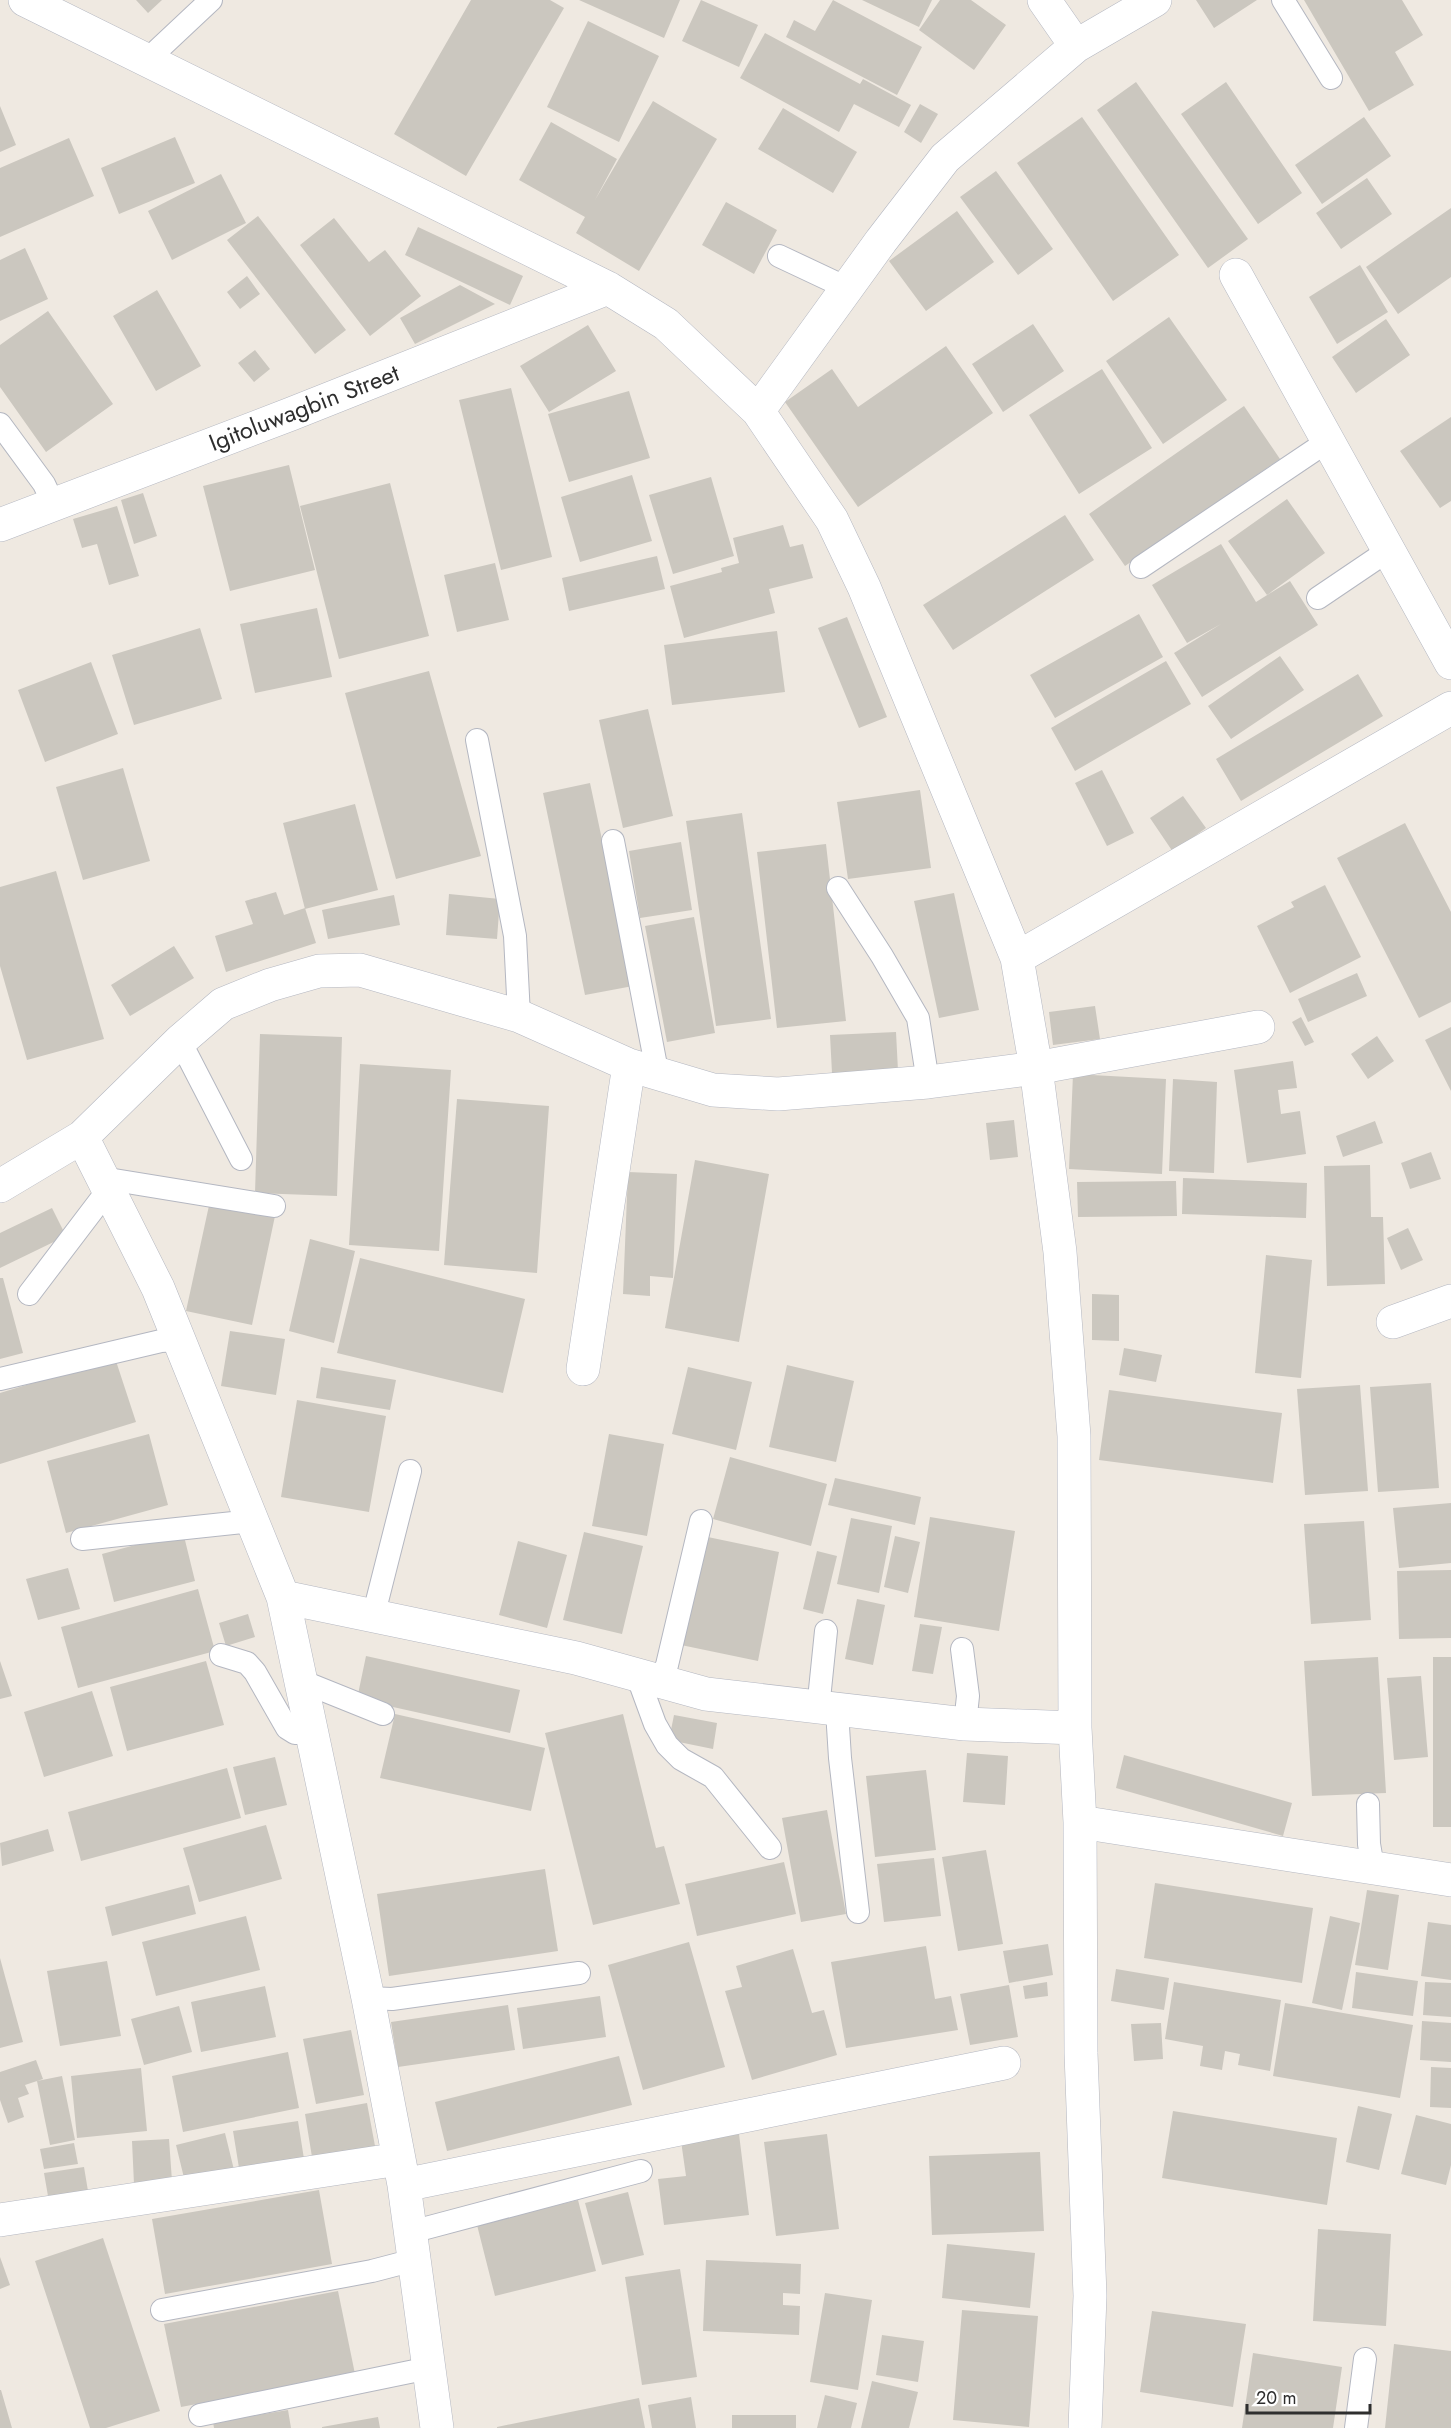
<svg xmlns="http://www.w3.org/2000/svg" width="1451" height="2428" font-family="Jost,sans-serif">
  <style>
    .building { fill: #cbc7bf }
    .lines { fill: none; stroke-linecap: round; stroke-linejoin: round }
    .service-casing { stroke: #b4b7c1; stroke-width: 24 }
    .minor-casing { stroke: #b4b7c1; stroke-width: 34 }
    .service { stroke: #fff; stroke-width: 22 }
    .minor { stroke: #fff; stroke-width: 33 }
    .labels { text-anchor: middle; stroke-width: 4.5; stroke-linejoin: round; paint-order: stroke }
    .street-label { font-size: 24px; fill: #2e2e2e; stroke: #fff }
  </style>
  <rect width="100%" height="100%" fill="#efe9e1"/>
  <!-- building -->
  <path class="building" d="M136,0h26l-14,13z
    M471,0h79l14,8 -98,168 -72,-42z
    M579,0h101l-16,38z
    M701,0l57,25 -19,42 -57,-26z
    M833,0l89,47 -25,48 -111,-58 8,-17 21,11z
    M862,0h70l-13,27z
    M940,0h31l35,25 -32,45 -55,-40z
    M1196,0h61l-43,28z
    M1304,0h98l21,35 -28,17 19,33 -45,26z
    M588,21l71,35 -40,86 -72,-35z
    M765,33l95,51 3,-5 48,26 -12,22 -45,-23 -15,28 -99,-54z
    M1136,82l112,157 -40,29 -111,-158z
    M1226,82l76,111 -44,31 -77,-110z
    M653,101l64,38 -78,132 -63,-38 9,-16 -66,-37 32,-58 66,37 -22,41z
    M920,104l18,10 -17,29 -17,-11z
    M0,106l16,39 -16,7z
    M783,108l74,44 -24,41 -75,-44z
    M1082,117l97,138 -66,46 -96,-138z
    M1364,117l27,39 -69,48 -27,-39z
    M175,137l20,46 -76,31 -18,-46z
    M69,138l25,58 -94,41v-69z
    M996,171l57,78 -35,26 -58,-78z
    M221,174l25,49 -74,37 -24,-49z
    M1367,178l25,36 -51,35 -25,-36z
    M726,202l51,28 -23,44 -52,-29z
    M1451,208v69l-53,37 -32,-47z
    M957,211l37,51 -68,49 -37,-50z
    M258,216l88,114 -31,24 -88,-114z
    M334,218l35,44 16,-12 36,46 -51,40 -70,-91z
    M418,227l105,49 -13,29 -105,-50z
    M25,248l23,51 -48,22v-61z
    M1360,265l28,47 -51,32 -28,-47z
    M247,276l13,18 -20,15 -13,-17z
    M460,285l35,19 -80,40 -15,-26z
    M157,290l44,76 -45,25 -43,-75z
    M48,311l65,93 -67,48 -46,-65v-42z
    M1169,317l58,83 -64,44 -57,-83z
    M1386,319l24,36 -54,38 -24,-36z
    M1033,324l31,47 -61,41 -31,-48z
    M588,325l28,46 -67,41 -29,-46z
    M946,346l47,67 -135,94 -73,-105 47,-33 26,38z
    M255,350l15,19 -16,13 -16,-19z
    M1102,369l50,79 -73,46 -50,-79z
    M511,388l41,169 -51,13 -42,-170z
    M629,391l21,67 -81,24 -21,-68z
    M1244,406l36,53 -155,107 -36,-52z
    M1451,417v84l-11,7 -40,-57z
    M289,465l26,105 -85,21 -27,-105z
    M632,475l20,66 -72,21 -19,-65z
    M711,477l23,79 -61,18 -24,-79z
    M390,483l39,153 -90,23 -39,-153z
    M143,493l14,43 -23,8 -13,-44z
    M1287,499l38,54 -58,42 -39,-54z
    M117,506l22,70 -30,9 -12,-41 -15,4 -9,-29z
    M1065,515l29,45 -141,90 -30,-45z
    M783,525l7,22 13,-3 10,34 -44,11 6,24 -91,25 -14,-52 52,-14 -1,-4 18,-5 -6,-25z
    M1221,544l35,58 34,-21 28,44 -116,72 -28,-44 47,-29 -34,19 -35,-58z
    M657,556l8,33 -96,22 -7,-33z
    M495,563l14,57 -52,12 -13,-57z
    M317,608l15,69 -77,16 -15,-69z
    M1139,614l24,43 -108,61 -25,-43z
    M847,617l40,100 -28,11 -41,-100z
    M200,628l22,71 -88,26 -22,-70z
    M777,631l8,61 -113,13 -8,-60z
    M1280,656l24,34 -73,49 -23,-33z
    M1166,661l25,43 -116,67 -24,-43z
    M91,662l27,72 -73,28 -27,-72z
    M429,671l52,185 -85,23 -51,-186z
    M1358,674l25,42 -142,85 -25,-42z
    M648,709l25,107 -50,12 -24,-108z
    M123,768l27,93 -67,19 -27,-93z
    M1102,770l32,63 -27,13 -32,-63z
    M590,783l43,203 -48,9 -42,-202z
    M920,790l11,78 -83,11 -11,-77z
    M1183,796l23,32 -33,24 -23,-34z
    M355,804l23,86 -73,19 -22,-86z
    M742,813l29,206 -55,7 -30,-205z
    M1405,823l46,89v90l-32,16 -82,-160z
    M681,842l11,68 -52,8 -11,-67z
    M826,844l20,177 -69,7 -20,-176z
    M56,871l48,168 -77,21 -27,-94v-79z
    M1325,885l36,72 -71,36 -33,-67 37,-19 -3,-5z
    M276,892l8,23 21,-7 11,35 -90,29 -11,-36 38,-12 -8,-23z
    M954,893l25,117 -40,8 -25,-117z
    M449,894l51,5 -3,40 -51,-4z
    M394,895l6,30 -72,14 -6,-29z
    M694,917l21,116 -48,9 -22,-116z
    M174,946l20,32 -64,38 -19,-31z
    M1357,973l10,23 -59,26 -10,-23z
    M1095,1006l5,33 -47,6 -4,-33z
    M1301,1017l13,25 -9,4 -13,-24z
    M1451,1027v64l-26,-51z
    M896,1032l2,39 -66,2 -2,-38z
    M260,1034l82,3 -5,159 -82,-3z
    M1377,1036l17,25 -26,18 -17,-25z
    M1293,1061l4,27 -19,2 3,24 19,-3 6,43 -59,9 -13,-93z
    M360,1064l91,6 -12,181 -90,-6z
    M1073,1074l93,5 -4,95 -93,-5z
    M1173,1079l44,3 -3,91 -45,-2z
    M457,1099l92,7 -12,167 -93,-8z
    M1014,1120l4,37 -28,3 -4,-37z
    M1375,1121l8,22 -40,14 -7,-21z
    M1431,1152l10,27 -31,10 -9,-26z
    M695,1160l74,14 -30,168 -74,-14z
    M1370,1165l1,52h12l2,67 -58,2 -3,-120z
    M628,1172l49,2 -4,104 -23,-2v20l-27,-2z
    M1183,1178l124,5 -1,35 -124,-4z
    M1176,1181l1,35 -99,1 -1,-35z
    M210,1201l65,15 -23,109 -66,-14z
    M52,1208l14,28 -66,32v-35z
    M1408,1228l15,32 -22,10 -14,-32z
    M310,1239l45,12 -21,92 -45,-12z
    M1266,1255l46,5 -11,118 -46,-5z
    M360,1258l165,41 -22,94 -166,-40z
    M0,1278h3l20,75 -23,6z
    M1092,1294l27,1v46l-27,-1z
    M230,1331l55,8 -9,56 -55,-9z
    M1124,1348l38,7 -6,27 -37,-7z
    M115,1358l21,64 -136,42v-71z
    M787,1365l67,16 -18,81 -67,-15z
    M321,1367l75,13 -6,30 -74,-12z
    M688,1367l64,15 -16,68 -64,-16z
    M1431,1383l8,105 -61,4 -8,-105z
    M1360,1385l8,106 -63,4 -8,-106z
    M1109,1390l173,23 -9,70 -174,-23z
    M297,1400l89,16 -17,96 -88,-15z
    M149,1434l19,71 -102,28 -19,-72z
    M609,1434l55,10 -17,92 -55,-10z
    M730,1457l97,27 -16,62 -98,-27z
    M835,1478l86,19 -6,28 -87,-20z
    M1451,1503v60l-52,5 -6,-60z
    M930,1517l85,14 -16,100 -85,-14z
    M851,1518l41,8 -13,67 -42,-9z
    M1364,1521l7,99 -60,4 -7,-100z
    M183,1532l12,49 -81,21 -12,-48z
    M584,1532l59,14 -21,88 -59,-14z
    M703,1536l76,16 -21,109 -77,-16z
    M895,1536l25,6 -12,51 -24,-6z
    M518,1541l49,14 -20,73 -48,-13z
    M817,1551l20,5 -14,58 -20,-5z
    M68,1568l12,41 -42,11 -12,-41z
    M1451,1570v68l-52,1 -2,-68z
    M198,1589l17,62 -137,37 -17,-61z
    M857,1599l28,6 -12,60 -28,-6z
    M248,1614l7,23 -29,9 -7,-23z
    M920,1624l22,3 -9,47 -21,-3z
    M366,1656l154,34 -10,43 -153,-34z
    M1378,1657l8,136 -74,3 -8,-135z
    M1433,1657h18v170h-18z
    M0,1661l12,35 -12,3z
    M206,1661l18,64 -97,26 -17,-64z
    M1421,1676l7,81 -34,3 -7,-82z
    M92,1691l21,65 -69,21 -20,-65z
    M395,1714l150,34 -14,63 -151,-33z
    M623,1714l33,134 8,-2 16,58 -87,21 -48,-192z
    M674,1715l43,8 -4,26 -44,-9z
    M967,1753l41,3 -3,49 -42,-3z
    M1124,1755l168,48 -9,33 -167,-48z
    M275,1757l12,48 -42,10 -12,-48z
    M227,1768l14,50 -160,43 -13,-49z
    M926,1770l10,80 -61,7 -9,-81z
    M827,1810l19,104 -45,8 -19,-104z
    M266,1825l16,54 -83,23 -16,-54z
    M48,1829l6,22 -52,15 -2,-23z
    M986,1850l17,94 -45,7 -16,-94z
    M934,1858l7,58 -57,6 -7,-58z
    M784,1862l12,52 -99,22 -12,-52z
    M545,1869l13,82 -169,25 -12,-82z
    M1155,1883l158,25 -11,75 -158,-25z
    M189,1885l7,29 -84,22 -7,-29z
    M1367,1890l32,5 -11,75 -33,-5z
    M246,1916l14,54 -104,26 -14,-54z
    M1330,1916l30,7 -18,87 -30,-7z
    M1428,1922l23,3v55l-30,-4z
    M689,1942l36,125 -82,23 -35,-125z
    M1048,1944l5,31 -44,8 -6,-32z
    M926,1946l9,53 16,-3 7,34 -112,18 -15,-86z
    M793,1949l19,64 12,-3 13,45 -85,25 -27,-89 17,-4 -6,-21z
    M0,1958l23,84 -23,6z
    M107,1961l14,75 -61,10 -13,-75z
    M1116,1969l53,9 -5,32 -53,-9z
    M1356,1972l62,9 -5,35 -61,-8z
    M1047,1982l1,14 -23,3 -2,-13z
    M1174,1982l107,18 -11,71 -32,-6 2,-11 -15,-3 -3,19 -22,-4 3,-20 -38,-7z
    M1425,1982l26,1v34l-28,-2z
    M1009,1985l9,52 -48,8 -10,-51z
    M265,1986l11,51 -75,15 -10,-50z
    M600,1996l6,41 -83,12 -6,-41z
    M1285,2003l128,22 -13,73 -127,-22z
    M508,2005l7,45 -117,17 -7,-45z
    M179,2006l13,46 -48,13 -13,-46z
    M1422,2021l29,2v39l-31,-2z
    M1161,2023l2,36 -29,2 -3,-37z
    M351,2030l13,65 -48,9 -13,-65z
    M288,2052l11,56 -116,24 -11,-56z
    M619,2056l13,49 -185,46 -12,-49z
    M36,2060l7,19 -18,6 4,9 -11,4 6,19 -16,6 -8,-23v-28z
    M1431,2067l20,1v40l-21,-1z
    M141,2068l6,63 -70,7 -6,-62z
    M62,2076l13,64 -25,5 -13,-64z
    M367,2103l8,43 -63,11 -7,-43z
    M1358,2106l34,8 -13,56 -33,-8z
    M1173,2111l164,27 -10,67 -165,-27z
    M1416,2115l35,9v41l-5,20 -45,-11z
    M298,2121l6,38 -65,9 -6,-37z
    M225,2133l10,41 -49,12 -10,-41z
    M739,2134l10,81 -85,10 -6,-46 28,-3 -5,-35z
    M827,2134l12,95 -63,7 -12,-94z
    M169,2139l3,42 -38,3 -2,-43z
    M74,2143l4,21 -34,5 -4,-20z
    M1040,2152l4,79 -112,4 -3,-79z
    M84,2167l4,24 -40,5 -4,-23z
    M319,2190l13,74 -167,30 -13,-75z
    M628,2192l16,63 -42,10 -17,-62z
    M578,2200l18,71 -101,25 -18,-71z
    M1318,2229l73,5 -5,92 -73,-5z
    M103,2238l57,173 -54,17h-16l-55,-167z
    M947,2244l88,9 -5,55 -88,-10z
    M0,2257l10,28 -10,4z
    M706,2260l95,4 -1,30 -17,-1v12l17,1 -1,29 -96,-4z
    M680,2269l17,108 -55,8 -17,-108z
    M338,2291l17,83 -174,33 -17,-83z
    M825,2293l47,7 -14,90 -48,-8z
    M962,2310l76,6 -9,111 -76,-7z
    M1152,2311l94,13 -13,83 -93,-15z
    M882,2335l42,6 -6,41 -42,-7z
    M1394,2344l57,7v77h-66z
    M1253,2353l89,14 -9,61h-91z
    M872,2381l46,11 -9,36h-48z
    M0,2390h1l11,38h-12z
    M825,2395l32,8 -6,25h-34z
    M691,2397l5,31h-44l-4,-23z
    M639,2398l6,30h-148v-1z
    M288,2410l3,18h-77l-1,-6z
    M732,2415h64v13h-64z
    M378,2417l2,11h-58v-1z"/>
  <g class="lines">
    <defs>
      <path id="service" d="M1283,0l48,78
        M147,60l64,-60
        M779,256l68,32
        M0,424l44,60 10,21
        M1141,567l187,-126
        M1318,598l71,-48
        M477,740l38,196 4,80
        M613,841l44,230
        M838,888l44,68 36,62 10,64
        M180,1041l61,118
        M102,1178l172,28
        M29,1294l79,-104
        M0,1379l161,-38 18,-1
        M82,1539l170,-18
        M373,1617l37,-146
        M962,1649l6,47 -3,28
        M221,1655l26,8 8,9 32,56 8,5 16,-2
        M637,1675l18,49 12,21 14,14 32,18 57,71
        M301,1681l82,33
        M660,1681l7,-16 34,-144
        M818,1709l8,-78
        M837,1711l3,47 18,154
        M1368,1804l1,40 4,23
        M368,1998l24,1 187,-26
        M411,2232l230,-61
        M162,2310l210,-39 42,-11
        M200,2415l229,-47
        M1356,2428l9,-69"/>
      <path id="minor" d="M25,0l583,288 58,36 92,87 74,109 32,67 153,371 19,110 24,184 14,184 1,292 5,94 1,231 9,243 -5,132
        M1044,0l32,46
        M1236,275l215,388
        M758,411l123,-170 64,-83 131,-112 79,-46
        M0,525l291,-111 317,-126
        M1017,958l434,-250
        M82,1137l76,151 125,309 85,401 36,187 33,243
        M0,1186l82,-49 98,-96 43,-37 47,-19 49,-14 41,-1 159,46 110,49 84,25 65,4 150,-12 108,-14 222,-41
        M1393,1322l58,-21
        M583,1369l46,-304
        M283,1597l293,61 130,36 259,30 110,4
        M1080,1822l371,58
        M404,2185l600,-122
        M0,2220l399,-61"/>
    </defs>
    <!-- service casing -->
    <use href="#service" class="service-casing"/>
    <!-- minor casing -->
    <use href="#minor" class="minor-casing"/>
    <!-- service -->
    <use href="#service" class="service"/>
    <!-- minor -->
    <use href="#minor" class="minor"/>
  </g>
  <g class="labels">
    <!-- street labels -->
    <g class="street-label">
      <text transform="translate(304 408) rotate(-21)" y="8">Igitoluwagbin Street</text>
    </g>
  </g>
  <!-- scale -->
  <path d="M1247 2404v9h123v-9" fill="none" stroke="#2e2e2e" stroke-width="3"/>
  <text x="1256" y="2404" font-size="18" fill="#2e2e2e" stroke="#ffffff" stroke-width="4.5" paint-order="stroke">20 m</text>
</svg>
